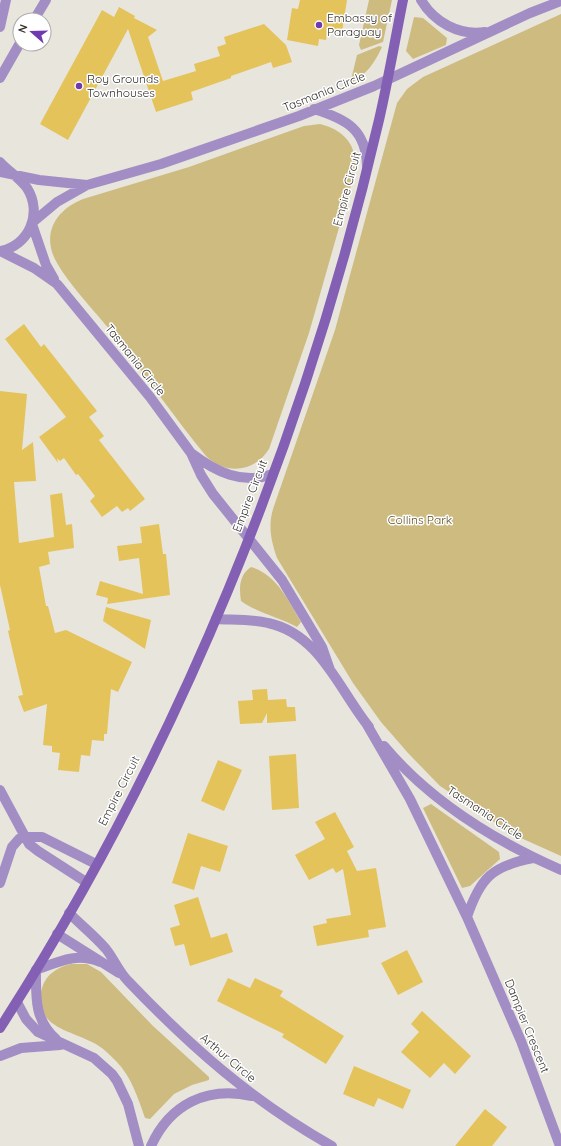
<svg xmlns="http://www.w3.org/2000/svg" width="561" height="1146" font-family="Quicksand,sans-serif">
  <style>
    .green { fill: #cebb80 }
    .building { fill: #e4c35b }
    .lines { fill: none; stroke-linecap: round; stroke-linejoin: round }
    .street { stroke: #a28dc5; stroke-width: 10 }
    .secondary { stroke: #8360b3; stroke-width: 10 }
    .poi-dot { fill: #7139b0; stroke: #fff; stroke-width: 1.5 }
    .labels { text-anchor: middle; stroke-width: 3; stroke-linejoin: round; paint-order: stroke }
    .poi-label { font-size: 12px; fill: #32302d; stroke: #fff; text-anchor: start }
    .street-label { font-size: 12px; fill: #32302d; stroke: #fff }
    .park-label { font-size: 12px; fill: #5d4f24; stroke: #fff }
  </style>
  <rect width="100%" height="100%" fill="#e8e5dd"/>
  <!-- green -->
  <path class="green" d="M369,0h23l-9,42 -22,8 -2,-5z
    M561,14v842l-49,-22 -72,-48 -32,-33 -27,-31 -28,-39 -76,-125c-6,-17 -9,-32 -4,-49l62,-179 62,-227 10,-14 16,-12z
    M414,17l9,1 24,20 -1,7 -33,14 -7,-8z
    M379,46l3,1c-7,15 -15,27 -29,35l-2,-2 6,-25z
    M320,124c27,7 39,24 34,51l-45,158 -40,116c-15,24 -44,26 -63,7 -32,-39 -61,-81 -92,-121 -16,-21 -59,-64 -63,-87 -5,-24 12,-41 32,-49l106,-32 115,-41z
    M251,567c26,8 37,33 50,55l-4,5c-19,-10 -39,-14 -56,-26 -2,-13 -2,-26 10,-34z
    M431,804l68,48 1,7 -30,27 -8,2 -39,-80z
    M71,964h16l14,8 52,54 56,51v3l-17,5 -18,9 -24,25 -5,-1c-7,-20 -14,-42 -29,-57 -6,-6 -14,-14 -22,-18 -24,-13 -62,-16 -52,-55 4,-14 16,-21 29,-24z"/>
  <!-- building -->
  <path class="building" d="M300,0h47l-5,32 -14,-3 -2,11 -7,-1 -1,7 -31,-6 5,-32 6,1z
    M119,7l16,9 -1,2 23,12 -9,7 15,44 33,-10 -2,-7 26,-8 -3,-9 9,-3 -2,-7 40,-13 22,21 6,17 -19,6 -2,-6 -40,14v2l-40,14 2,8 -37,12 -28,-83 -60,111 -28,-16 62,-114 12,7z
    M24,324l17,23 3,-3 53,67 -8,6 15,19 -5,4 46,59 -15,12 -2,-3 -6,4 -5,-6 -15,11 -12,-16 5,-5 -17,-22 -2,1 -12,-17 -4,3 -3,-3 1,5 -19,-26 27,-20 -61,-78z
    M0,391l27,3 -5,56 11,-8 3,39 -22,1 5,61 35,-6 -4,-42 12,-2 4,32 6,-1 2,24 -26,4 2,12 -11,3 7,39h2l7,27 11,-3 66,32 -14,30 -7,-3 -4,45h-3v7l-12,-1 -2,16 -9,-1 -2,17 -21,-2 2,-17 -8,-1v-6l-9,-1 4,-41 -23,8 -6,-16 5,-1 -15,-64 2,-1 -10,-45z
    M159,524l4,30h3l4,41 -63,9 1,-6 -12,-3 4,-14 43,13 -4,-36 -20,3 -2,-15 25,-3 -2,-16z
    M106,607l45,13 -6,29 -42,-28z
    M267,689l1,11 18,-1 1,8h8l1,14 -29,2v-10l-5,10 -22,1 -2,-23 15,-1 -1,-10z
    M296,754l3,54 -27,2 -3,-54z
    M218,760l24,10 -18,41 -23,-10z
    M335,812l19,35 -7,4 10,20 19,-3 10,59 -18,3 1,7 -52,9 -4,-20 14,-3 -1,-4 25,-4 -8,-46 -7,4 -3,-5 -24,12 -14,-25 30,-16 -10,-17z
    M188,833l40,13 -8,26 -19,-6 -7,24 -22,-7z
    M198,897l13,41 16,-5 6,19 -43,14 -6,-22 -9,2 -5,-18 10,-3 -6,-20z
    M407,950l16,32 -25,13 -17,-32z
    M228,978l22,10 5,-10 28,13 -3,5 64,40 -18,28 -44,-27 2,-3 -67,-33z
    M422,1011l49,45 -16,18 -11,-11 -14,15 -29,-26 18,-20 -8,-8z
    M354,1066l57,24 -8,19 -25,-11 -4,9 -31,-13z
    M485,1109l22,18 -15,19h-37z"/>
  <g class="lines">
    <!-- street -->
    <path class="street" d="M421,0c13,22 38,36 64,32
      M34,20l12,-20
      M0,27l6,-27
      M0,78l20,-35
      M314,109c32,10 52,20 53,57
      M0,162c8,9 20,16 27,26 16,25 2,58 -27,63
      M0,172l39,8 48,5
      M33,222l24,-20 30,-17 74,-21 138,-48 75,-30 156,-73 31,-12
      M32,224l14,41 8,14
      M0,251l34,17 23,16 93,113 41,56 10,22 12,19 69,86 40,67 8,23
      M191,453c25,19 51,32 82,21
      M216,619c17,1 35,0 52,4 52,11 71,67 101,104
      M366,723l44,76 57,118 54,124 39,105
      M384,746c47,56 111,95 177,124
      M0,790l29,54 9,7 48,31
      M0,883l12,-36 7,-8 5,-2h18l54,27
      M69,913c12,12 26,23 37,36 8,10 13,23 22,32 63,66 124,120 204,165
      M467,917c13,-39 25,-51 66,-59
      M57,934l62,39
      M17,1002l9,17 12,13 56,26 18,16 5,7 11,23 11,42
      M56,1039c-22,-19 -20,-43 -20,-69 22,-8 41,-18 64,-8
      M0,1056l21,-8 39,-3
      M151,1146c19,-42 56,-60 101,-50"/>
    <!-- secondary -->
    <path class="secondary" d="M0,1028c176,-273 306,-592 379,-908 9,-39 16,-80 24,-120"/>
  </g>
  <!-- markers -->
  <g class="poi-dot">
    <circle cx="319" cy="25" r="4"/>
    <circle cx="79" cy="86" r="4"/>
  </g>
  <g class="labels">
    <!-- poi labels -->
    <g class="poi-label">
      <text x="327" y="22">Embassy of<tspan x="327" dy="14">Paraguay</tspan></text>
      <text x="87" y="83">Roy Grounds<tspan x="87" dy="14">Townhouses</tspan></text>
    </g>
    <!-- street labels -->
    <g class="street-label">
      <text transform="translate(324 92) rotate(-22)" y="4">Tasmania Circle</text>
      <text transform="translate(347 189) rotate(-75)" y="4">Empire Circuit</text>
      <text transform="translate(135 360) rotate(51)" y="4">Tasmania Circle</text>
      <text transform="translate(250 496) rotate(-69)" y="4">Empire Circuit</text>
      <text transform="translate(119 791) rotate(-63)" y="4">Empire Circuit</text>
      <text transform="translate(485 813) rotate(33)" y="4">Tasmania Circle</text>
      <text transform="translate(527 1026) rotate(68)" y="4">Dampier Crescent</text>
      <text transform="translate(228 1058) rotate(40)" y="4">Arthur Circle</text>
    </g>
    <!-- park labels -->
    <g class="park-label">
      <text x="420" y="524">Collins Park</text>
    </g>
  </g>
  <!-- north arrow -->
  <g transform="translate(32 32) rotate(290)"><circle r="19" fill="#ffffff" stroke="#adacab"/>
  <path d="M0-3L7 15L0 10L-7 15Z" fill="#7139b0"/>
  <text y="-6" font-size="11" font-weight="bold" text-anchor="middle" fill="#32302d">N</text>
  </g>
</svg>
